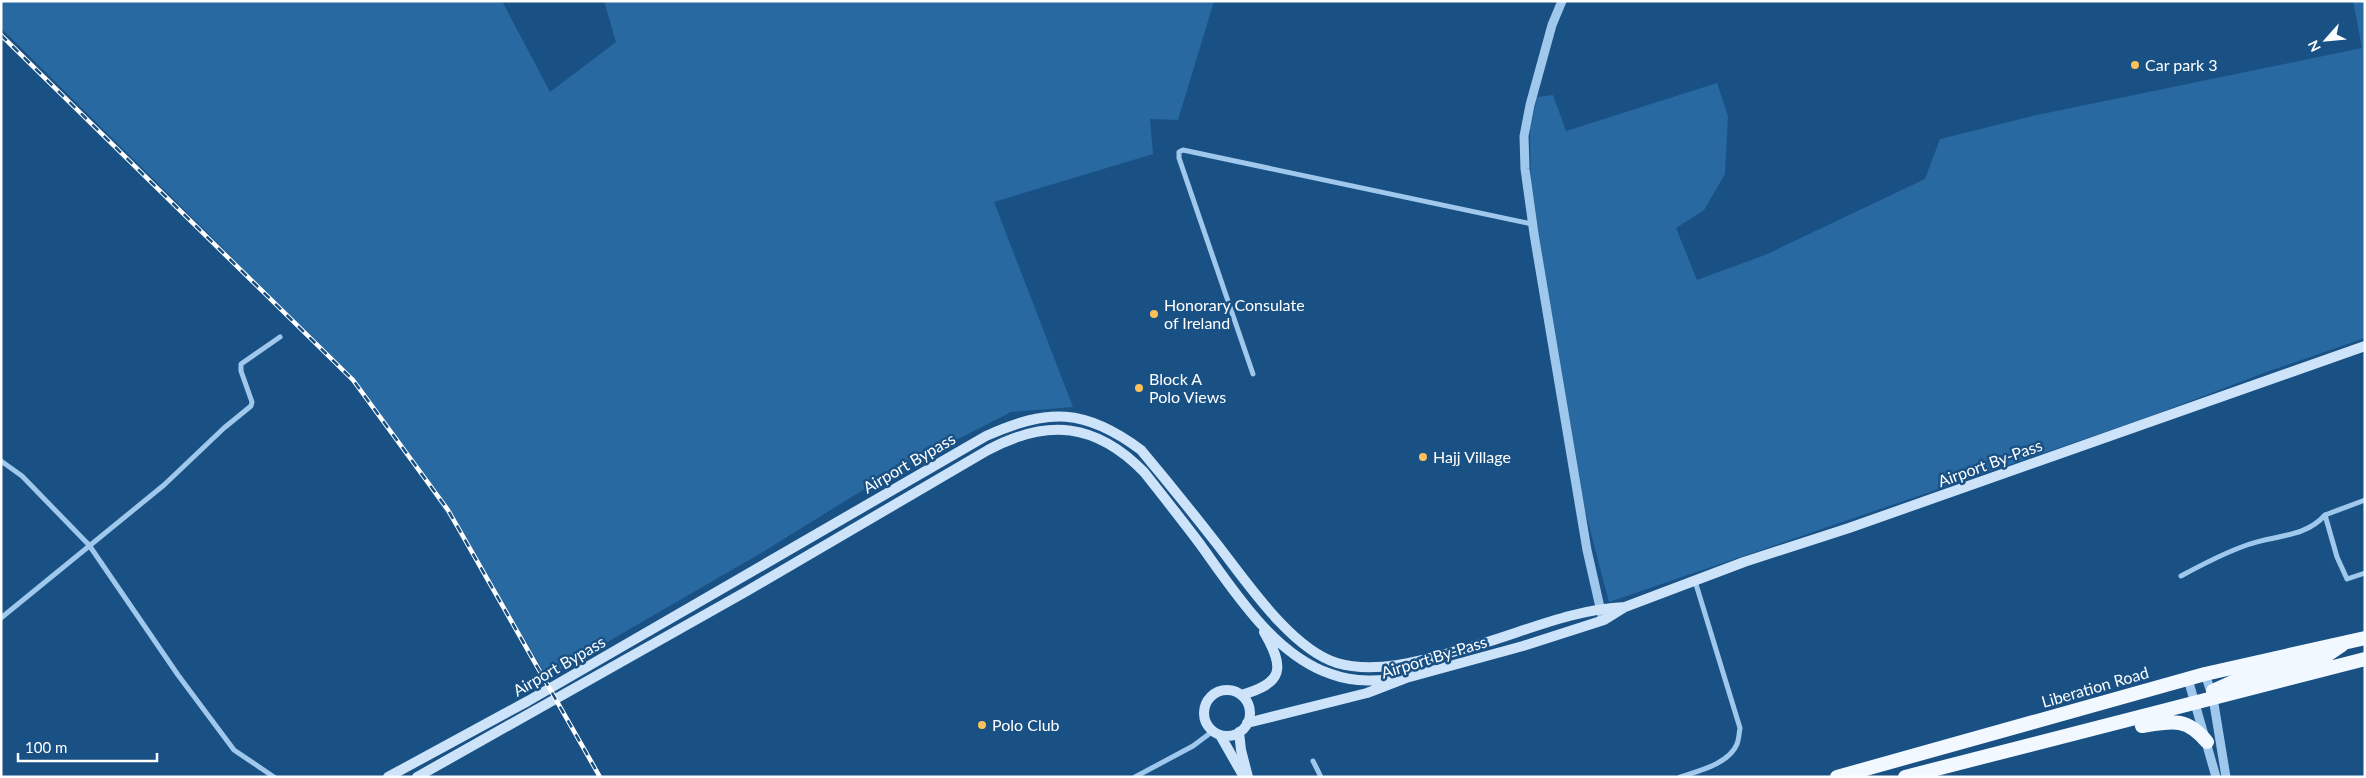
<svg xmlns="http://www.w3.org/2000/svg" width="2366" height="778" font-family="Lato,sans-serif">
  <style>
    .green { fill: #2869a2 }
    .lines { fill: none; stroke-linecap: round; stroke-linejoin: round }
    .minor { stroke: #9fc8ec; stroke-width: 5 }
    .tertiary { stroke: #9fc8ec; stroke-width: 9 }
    .secondary { stroke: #cce3f9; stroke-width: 10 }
    .trunk { stroke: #f2f8ff; stroke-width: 14 }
    .rail-casing { stroke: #fff; stroke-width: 4.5 }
    .rail { stroke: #195185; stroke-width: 2.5; stroke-dasharray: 8; stroke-linecap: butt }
    .poi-dot { fill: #ffc15b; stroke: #195185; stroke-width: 2 }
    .labels { text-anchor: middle; stroke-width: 5; stroke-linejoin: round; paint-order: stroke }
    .poi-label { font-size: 16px; fill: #fff; stroke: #195185; text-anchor: start }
    .street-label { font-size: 16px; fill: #fff; stroke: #195185 }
  </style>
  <rect width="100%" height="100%" fill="#195185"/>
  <!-- green -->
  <path class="green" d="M1,1h501l48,91 66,-50 -12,-41h610l-36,119 -28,-1 3,35 -159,48 79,205 -62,5 -127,65 -123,76 -214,124 -71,-119 -105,-156 -151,-157 -219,-217z
    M2353,1h12v337l-96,33 -126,48 -534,183 -39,-148 -39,-257 -1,-69 7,-31 16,-2 13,36 151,-48 11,33 -3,58 -21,36 -28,18 21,52 68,-25 160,-76 15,-40 97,-24 325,-67z"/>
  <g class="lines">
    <!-- minor -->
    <path class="minor" d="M1253,374l-74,-216v-6l4,-2 349,74
      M1,461l21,15 67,69 89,130 56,75 40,27
      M2365,500l-40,15 12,42 10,22 18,-6
      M2181,576c22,-12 43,-23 66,-31 27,-10 58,-7 78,-30
      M1,618l163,-133 60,-57 27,-22 1,-4 -11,-31v-7l39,-27
      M1313,761l8,16
      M1135,777l58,-31 20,-15
      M1680,777c18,-6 49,-13 57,-33 2,-5 2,-11 3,-16l-45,-147"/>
    <!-- tertiary -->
    <path class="tertiary" d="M1562,1l-10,24 -22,80 -6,31 1,33 9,65 53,316 15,66
      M2205,674l8,24 13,79
      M2188,679l28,98"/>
    <!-- secondary -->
    <path class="secondary" d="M1204 713a23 23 0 1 1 46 0a23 23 0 1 1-46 0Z
      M1241,695c43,-12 44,-27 23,-63
      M1247,723l120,-30 39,-15 117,-32 81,-26 21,-13 119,-45 105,-34 516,-182
      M1239,732l2,18 7,27
      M1220,735l24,42
      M388,777l140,-76 458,-265c62,-28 99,-28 155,14 26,31 51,62 76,94 29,37 74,105 120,119 41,12 90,-4 130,-15 52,-14 104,-39 158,-41
      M417,777l330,-186 241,-141c60,-32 108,-27 156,22 19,24 38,48 56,72 34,47 74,111 131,130 24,9 50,7 75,4"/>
    <!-- trunk -->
    <path class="trunk" d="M2213,691l20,-9 84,-20 25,-17
      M2142,726c30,-5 45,-9 65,16
      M1837,777l368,-103 160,-36
      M1905,777l460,-118"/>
    <defs>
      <path id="rail" d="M1,35l352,345 95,130 152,267"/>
    </defs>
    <!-- rail casing -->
    <use href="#rail" class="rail-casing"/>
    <!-- rail -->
    <use href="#rail" class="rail"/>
  </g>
  <!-- markers -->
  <g class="poi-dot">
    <circle cx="2135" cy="65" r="5"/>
    <circle cx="1154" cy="314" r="5"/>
    <circle cx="1139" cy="388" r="5"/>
    <circle cx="1423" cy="457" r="5"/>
    <circle cx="982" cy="725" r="5"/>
  </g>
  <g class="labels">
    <!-- poi labels -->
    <g class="poi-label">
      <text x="2145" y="71">Car park 3</text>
      <text x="1164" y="311">Honorary Consulate<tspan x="1164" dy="18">of Ireland</tspan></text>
      <text x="1149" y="385">Block A<tspan x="1149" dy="18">Polo Views</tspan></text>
      <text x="1433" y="463">Hajj Village</text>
      <text x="992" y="731">Polo Club</text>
    </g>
    <!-- street labels -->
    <g class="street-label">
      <text transform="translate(909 463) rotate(-30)" y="6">Airport Bypass</text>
      <text transform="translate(1990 463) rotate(-20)" y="6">Airport By-Pass</text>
      <text transform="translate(1434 657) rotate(-17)" y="6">Airport By-Pass</text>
      <text transform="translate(559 666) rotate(-30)" y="6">Airport Bypass</text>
      <text transform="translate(2095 687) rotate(-16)" y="6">Liberation Road</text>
    </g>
  </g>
  <!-- border -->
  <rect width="2366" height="778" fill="none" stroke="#ffffff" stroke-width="5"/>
  <!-- north arrow -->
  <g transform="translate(2326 40) rotate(243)" stroke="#195185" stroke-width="4" paint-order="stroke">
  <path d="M0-4L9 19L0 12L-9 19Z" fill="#ffffff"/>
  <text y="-8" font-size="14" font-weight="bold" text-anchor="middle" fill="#ffffff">N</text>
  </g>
  <!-- scale -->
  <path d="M18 753v8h139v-8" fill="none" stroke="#ffffff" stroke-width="2.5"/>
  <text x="25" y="753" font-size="15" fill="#ffffff" stroke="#195185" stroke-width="4" paint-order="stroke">100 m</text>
</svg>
